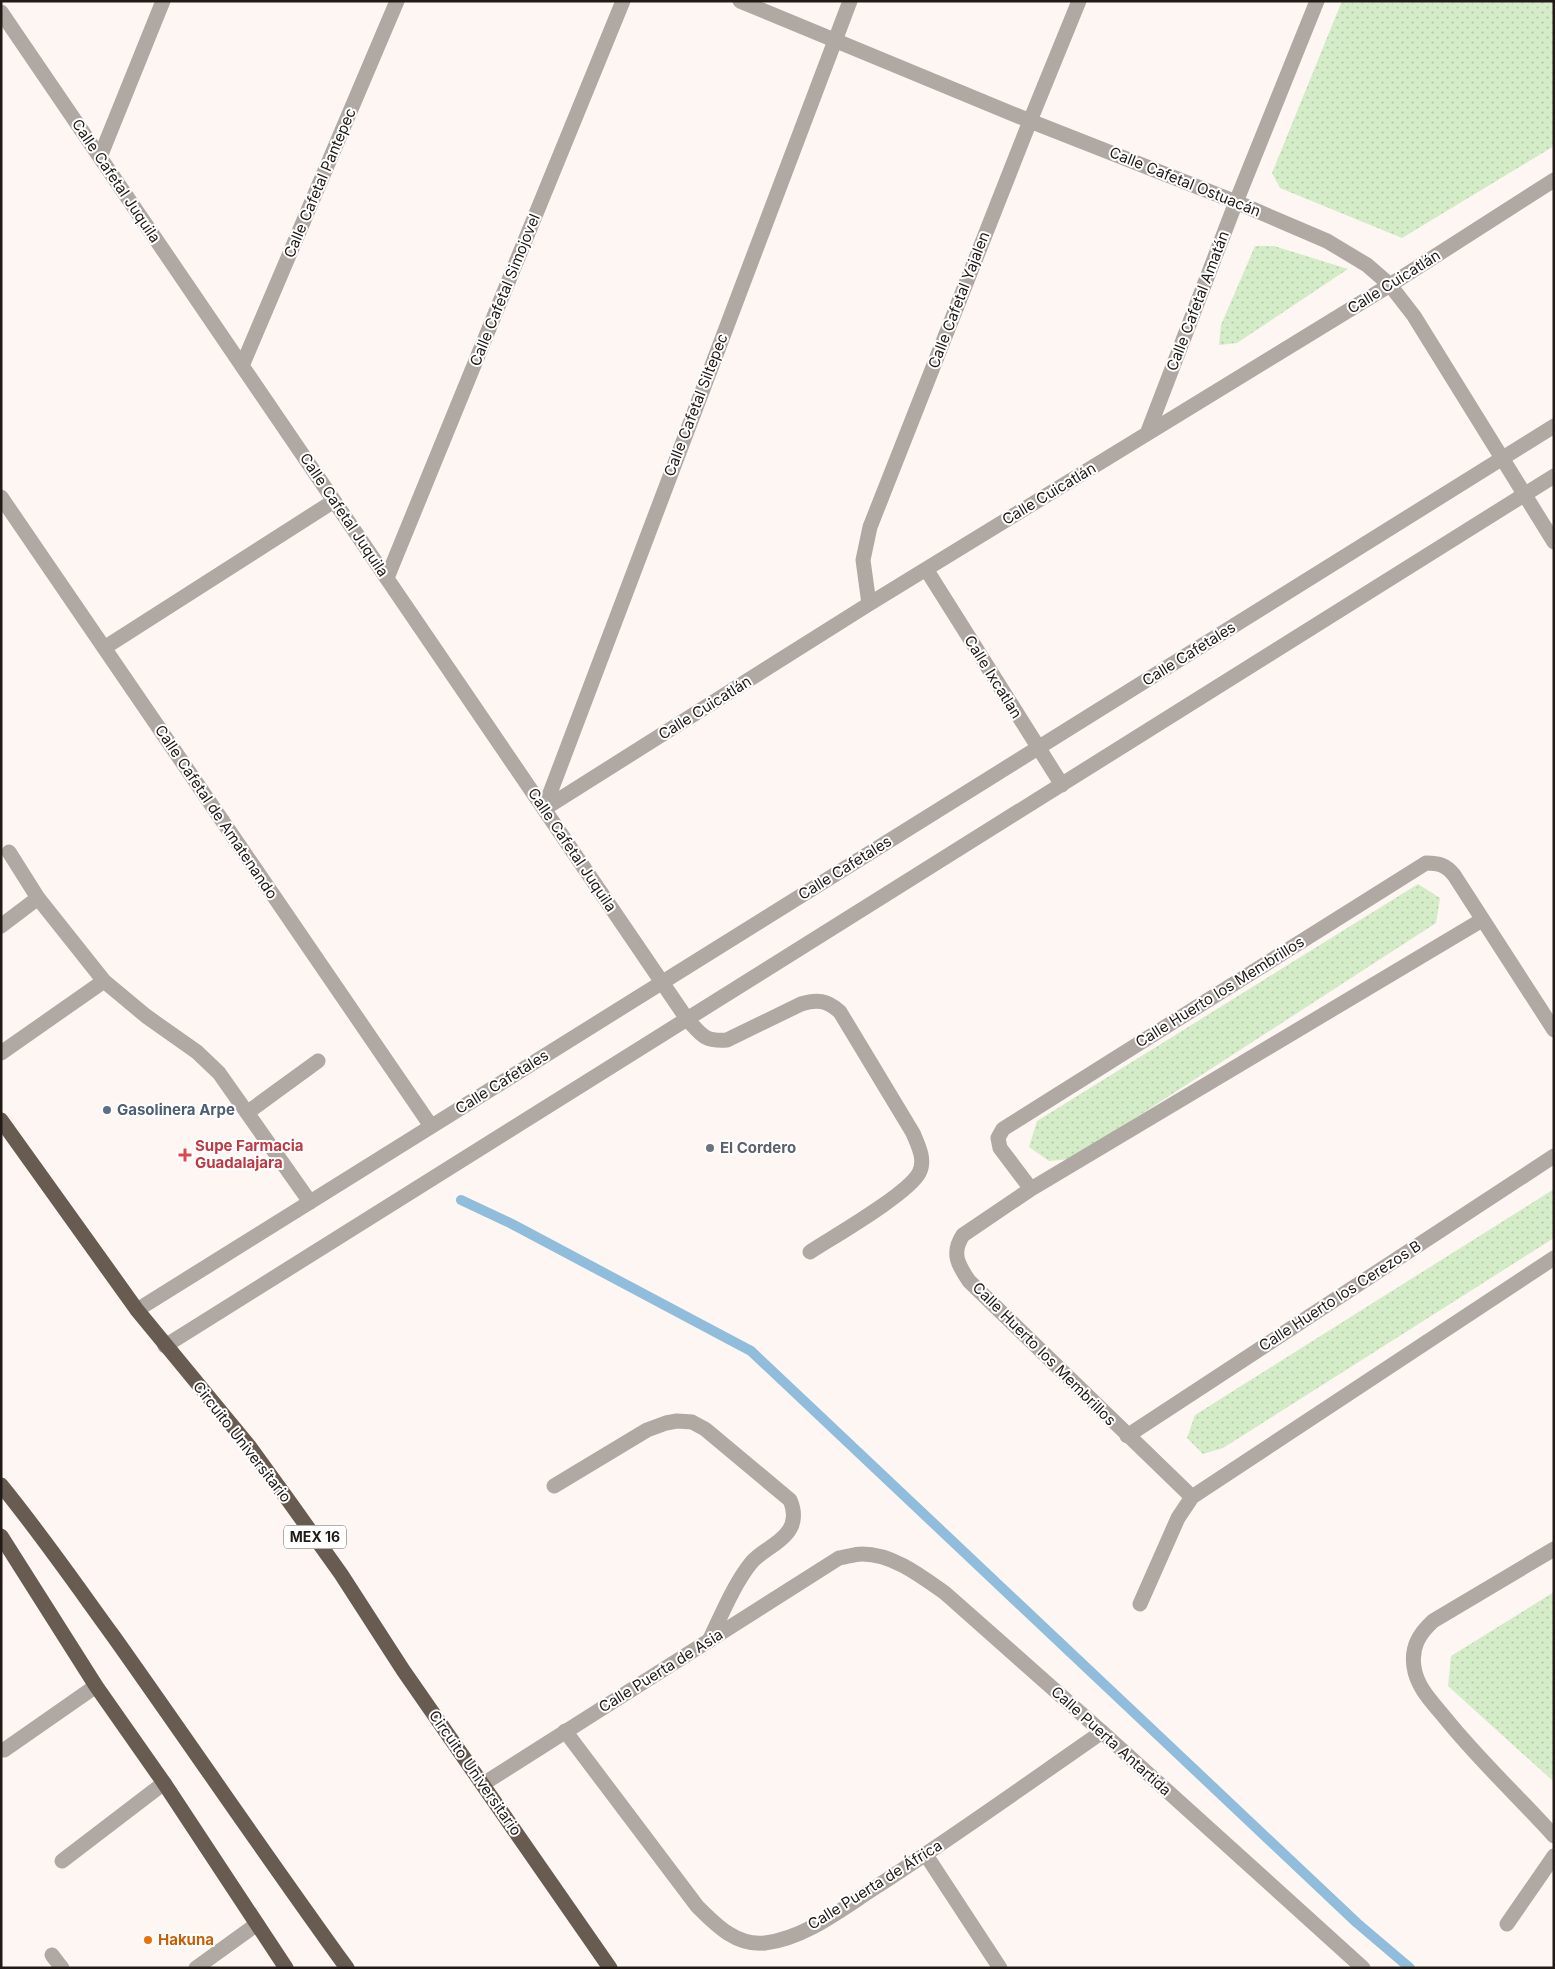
<svg xmlns="http://www.w3.org/2000/svg" width="1555" height="1969" font-family="Inter,sans-serif">
  <style>
    .park { fill: url(#park-dots) }
    .lines { fill: none; stroke-linecap: round; stroke-linejoin: round }
    .stream { stroke: #8fbddb; stroke-width: 10 }
    .service { stroke: #b0a9a3; stroke-width: 15 }
    .minor { stroke: #b0a9a3; stroke-width: 15 }
    .trunk { stroke: #685c52; stroke-width: 15 }
    .service-dot { fill: #5c6f8a; stroke: #fff; stroke-width: 2 }
    .worship-dot { fill: #6b7280; stroke: #fff; stroke-width: 2 }
    .health-dot { fill: #e0444e; stroke: #fff; stroke-width: 2 }
    .food-dot { fill: #e8710a; stroke: #fff; stroke-width: 2 }
    .labels { text-anchor: middle; stroke-width: 4; stroke-linejoin: round; paint-order: stroke }
    .shield { fill: #fff; stroke: #645f5c; stroke-width: 1 }
    .shield-label { font-size: 14px; font-weight: bold; fill: #211a16 }
    .street-label { font-size: 15px; fill: #211a16; stroke: #fff }
    .service-label { font-size: 15px; font-weight: bold; fill: #4e5e75; stroke: #fff; text-anchor: start }
    .health-label { font-size: 15px; font-weight: bold; fill: #be3a42; stroke: #fff; text-anchor: start }
    .worship-label { font-size: 15px; font-weight: bold; fill: #5b616d; stroke: #fff; text-anchor: start }
    .food-label { font-size: 15px; font-weight: bold; fill: #c56008; stroke: #fff; text-anchor: start }
  </style>
  <defs>
    <pattern id="park-dots" width="8" height="8" patternUnits="userSpaceOnUse" patternTransform="scale(1.25)"><rect width="8" height="8" fill="#d4ecc7"/><path d="M2 2h.1M6 6h.1" fill="none" stroke="#b6caaa" stroke-width="1.8" stroke-linecap="round"/></pattern>
  </defs>
  <rect width="100%" height="100%" fill="#fef6f2"/>
  <!-- park -->
  <path class="park" d="M1342,1h212v145l-152,92 -122,-50 -8,-15z
    M1255,246h19l74,23 -111,74 -18,2 2,-20z
    M1418,884l22,14 -4,25 -364,236 -23,2 -20,-14 8,-26z
    M1554,1189v49l-331,210 -20,6 -16,-16 8,-23z
    M1554,1592v190l-106,-96 3,-30z"/>
  <g class="lines">
    <!-- stream -->
    <path class="stream" d="M461,1200l51,24 239,127 606,572 53,45"/>
    <!-- service -->
    <path class="service" d="M9,852l29,46 66,83 42,35 51,36 22,21 91,129
      M1,926l37,-28
      M687,1019c14,15 17,23 40,21l74,-36c16,-5 26,-4 39,8l73,121c5,12 13,27 6,40 -11,21 -86,64 -109,79
      M1,1053l103,-72
      M248,1112l70,-51
      M554,1486l93,-56 19,-7 11,-2 15,1 13,7 85,71c5,11 5,24 -3,33 -9,12 -26,18 -36,30 -17,21 -30,53 -42,78
      M565,1731l132,175c19,19 39,40 68,37 41,-5 78,-35 111,-56 77,-50 151,-103 226,-155
      M4,1750l92,-64
      M926,1855l74,113
      M62,1861l102,-78
      M52,1955l10,13
      M196,1968l61,-44"/>
    <!-- minor -->
    <path class="minor" d="M740,1l290,120 206,81 91,39 40,24 23,20 24,31 140,226
      M1,12l686,1007
      M100,157l63,-156
      M242,366l155,-365
      M1147,434l89,-232 81,-201
      M1,497l430,629
      M926,569l136,216
      M387,578l236,-577
      M869,604l-6,-44 7,-33 160,-406 49,-120
      M104,648l230,-147
      M544,809l325,-205 521,-319 164,-105
      M544,809l306,-808
      M1031,1189l-31,-41 -2,-10 5,-9 423,-266c13,0 20,2 28,12l100,155
      M137,1310l1417,-884
      M165,1346l1389,-870
      M1127,1436l427,-280
      M1192,1497l-223,-216c-11,-16 -18,-28 -6,-46l68,-46 451,-269
      M1554,1549l-121,72c-14,13 -22,26 -19,46 3,21 19,36 32,52 33,41 72,77 108,117
      M1140,1604l38,-86 14,-21 362,-239
      M483,1784l356,-226c7,-1 16,-4 23,-4 31,0 59,22 83,39l157,139 261,236
      M1507,1924l47,-68"/>
    <!-- trunk -->
    <path class="trunk" d="M1,1120l136,190 112,136 42,58 50,70 62,96 207,298
      M1,1485c40,49 76,101 113,152 78,110 154,222 233,331
      M1,1536l95,150 68,97 122,185"/>
  </g>
  <!-- markers -->
  <circle class="service-dot" cx="107" cy="1110" r="5"/>
  <circle class="worship-dot" cx="710" cy="1148" r="5"/>
  <path class="health-dot" d="M182.5 1147.5h5v5h5v5h-5v5h-5v-5h-5v-5h5z"/>
  <circle class="food-dot" cx="148" cy="1940" r="5"/>
  <g class="labels">
    <!-- shield labels -->
    <rect class="shield" x="284" y="1525.5" width="62" height="23" rx="4"/>
    <g class="shield-label">
      <text x="315" y="1542">MEX 16</text>
    </g>
    <!-- street labels -->
    <g class="street-label">
      <text transform="translate(116 181) rotate(56)" y="5">Calle Cafetal Juquila</text>
      <text transform="translate(1185 182) rotate(22)" y="5">Calle Cafetal Ostuacán</text>
      <text transform="translate(320 183) rotate(-67)" y="5">Calle Cafetal Pantepec</text>
      <text transform="translate(1394 282) rotate(-32)" y="5">Calle Cuicatlán</text>
      <text transform="translate(505 290) rotate(-68)" y="5">Calle Cafetal Simojovel</text>
      <text transform="translate(959 300) rotate(-69)" y="5">Calle Cafetal Yajalen</text>
      <text transform="translate(1198 301) rotate(-69)" y="5">Calle Cafetal Amatán</text>
      <text transform="translate(696 405) rotate(-69)" y="5">Calle Cafetal Siltepec</text>
      <text transform="translate(1049 494) rotate(-31)" y="5">Calle Cuicatlán</text>
      <text transform="translate(344 515) rotate(56)" y="5">Calle Cafetal Juquila</text>
      <text transform="translate(1189 654) rotate(-32)" y="5">Calle Cafetales</text>
      <text transform="translate(993 677) rotate(58)" y="5">Calle Ixcatlan</text>
      <text transform="translate(705 708) rotate(-32)" y="5">Calle Cuicatlán</text>
      <text transform="translate(216 812) rotate(56)" y="5">Calle Cafetal de Amatenando</text>
      <text transform="translate(572 850) rotate(56)" y="5">Calle Cafetal Juquila</text>
      <text transform="translate(845 868) rotate(-32)" y="5">Calle Cafetales</text>
      <text transform="translate(1220 992) rotate(-32)" y="5">Calle Huerto los Membrillos</text>
      <text transform="translate(502 1082) rotate(-32)" y="5">Calle Cafetales</text>
      <text transform="translate(1340 1296) rotate(-33)" y="5">Calle Huerto los Cerezos B</text>
      <text transform="translate(1044 1354) rotate(45)" y="5">Calle Huerto los Membrillos</text>
      <text transform="translate(242 1442) rotate(52)" y="5">Circuito Universitario</text>
      <text transform="translate(661 1671) rotate(-32)" y="5">Calle Puerta de Asia</text>
      <text transform="translate(1111 1741) rotate(42)" y="5">Calle Puerta Antartida</text>
      <text transform="translate(475 1773) rotate(55)" y="5">Circuito Universitario</text>
      <text transform="translate(875 1885) rotate(-32)" y="5">Calle Puerta de África</text>
    </g>
    <!-- service labels -->
    <g class="service-label">
      <text x="117" y="1115">Gasolinera Arpe</text>
    </g>
    <!-- health labels -->
    <g class="health-label">
      <text x="195" y="1151">Supe Farmacia<tspan x="195" dy="17">Guadalajara</tspan></text>
    </g>
    <!-- worship labels -->
    <g class="worship-label">
      <text x="720" y="1153">El Cordero</text>
    </g>
    <!-- food labels -->
    <g class="food-label">
      <text x="158" y="1945">Hakuna</text>
    </g>
  </g>
  <!-- border -->
  <rect width="1555" height="1969" fill="none" stroke="#211a16" stroke-width="5"/>
</svg>
